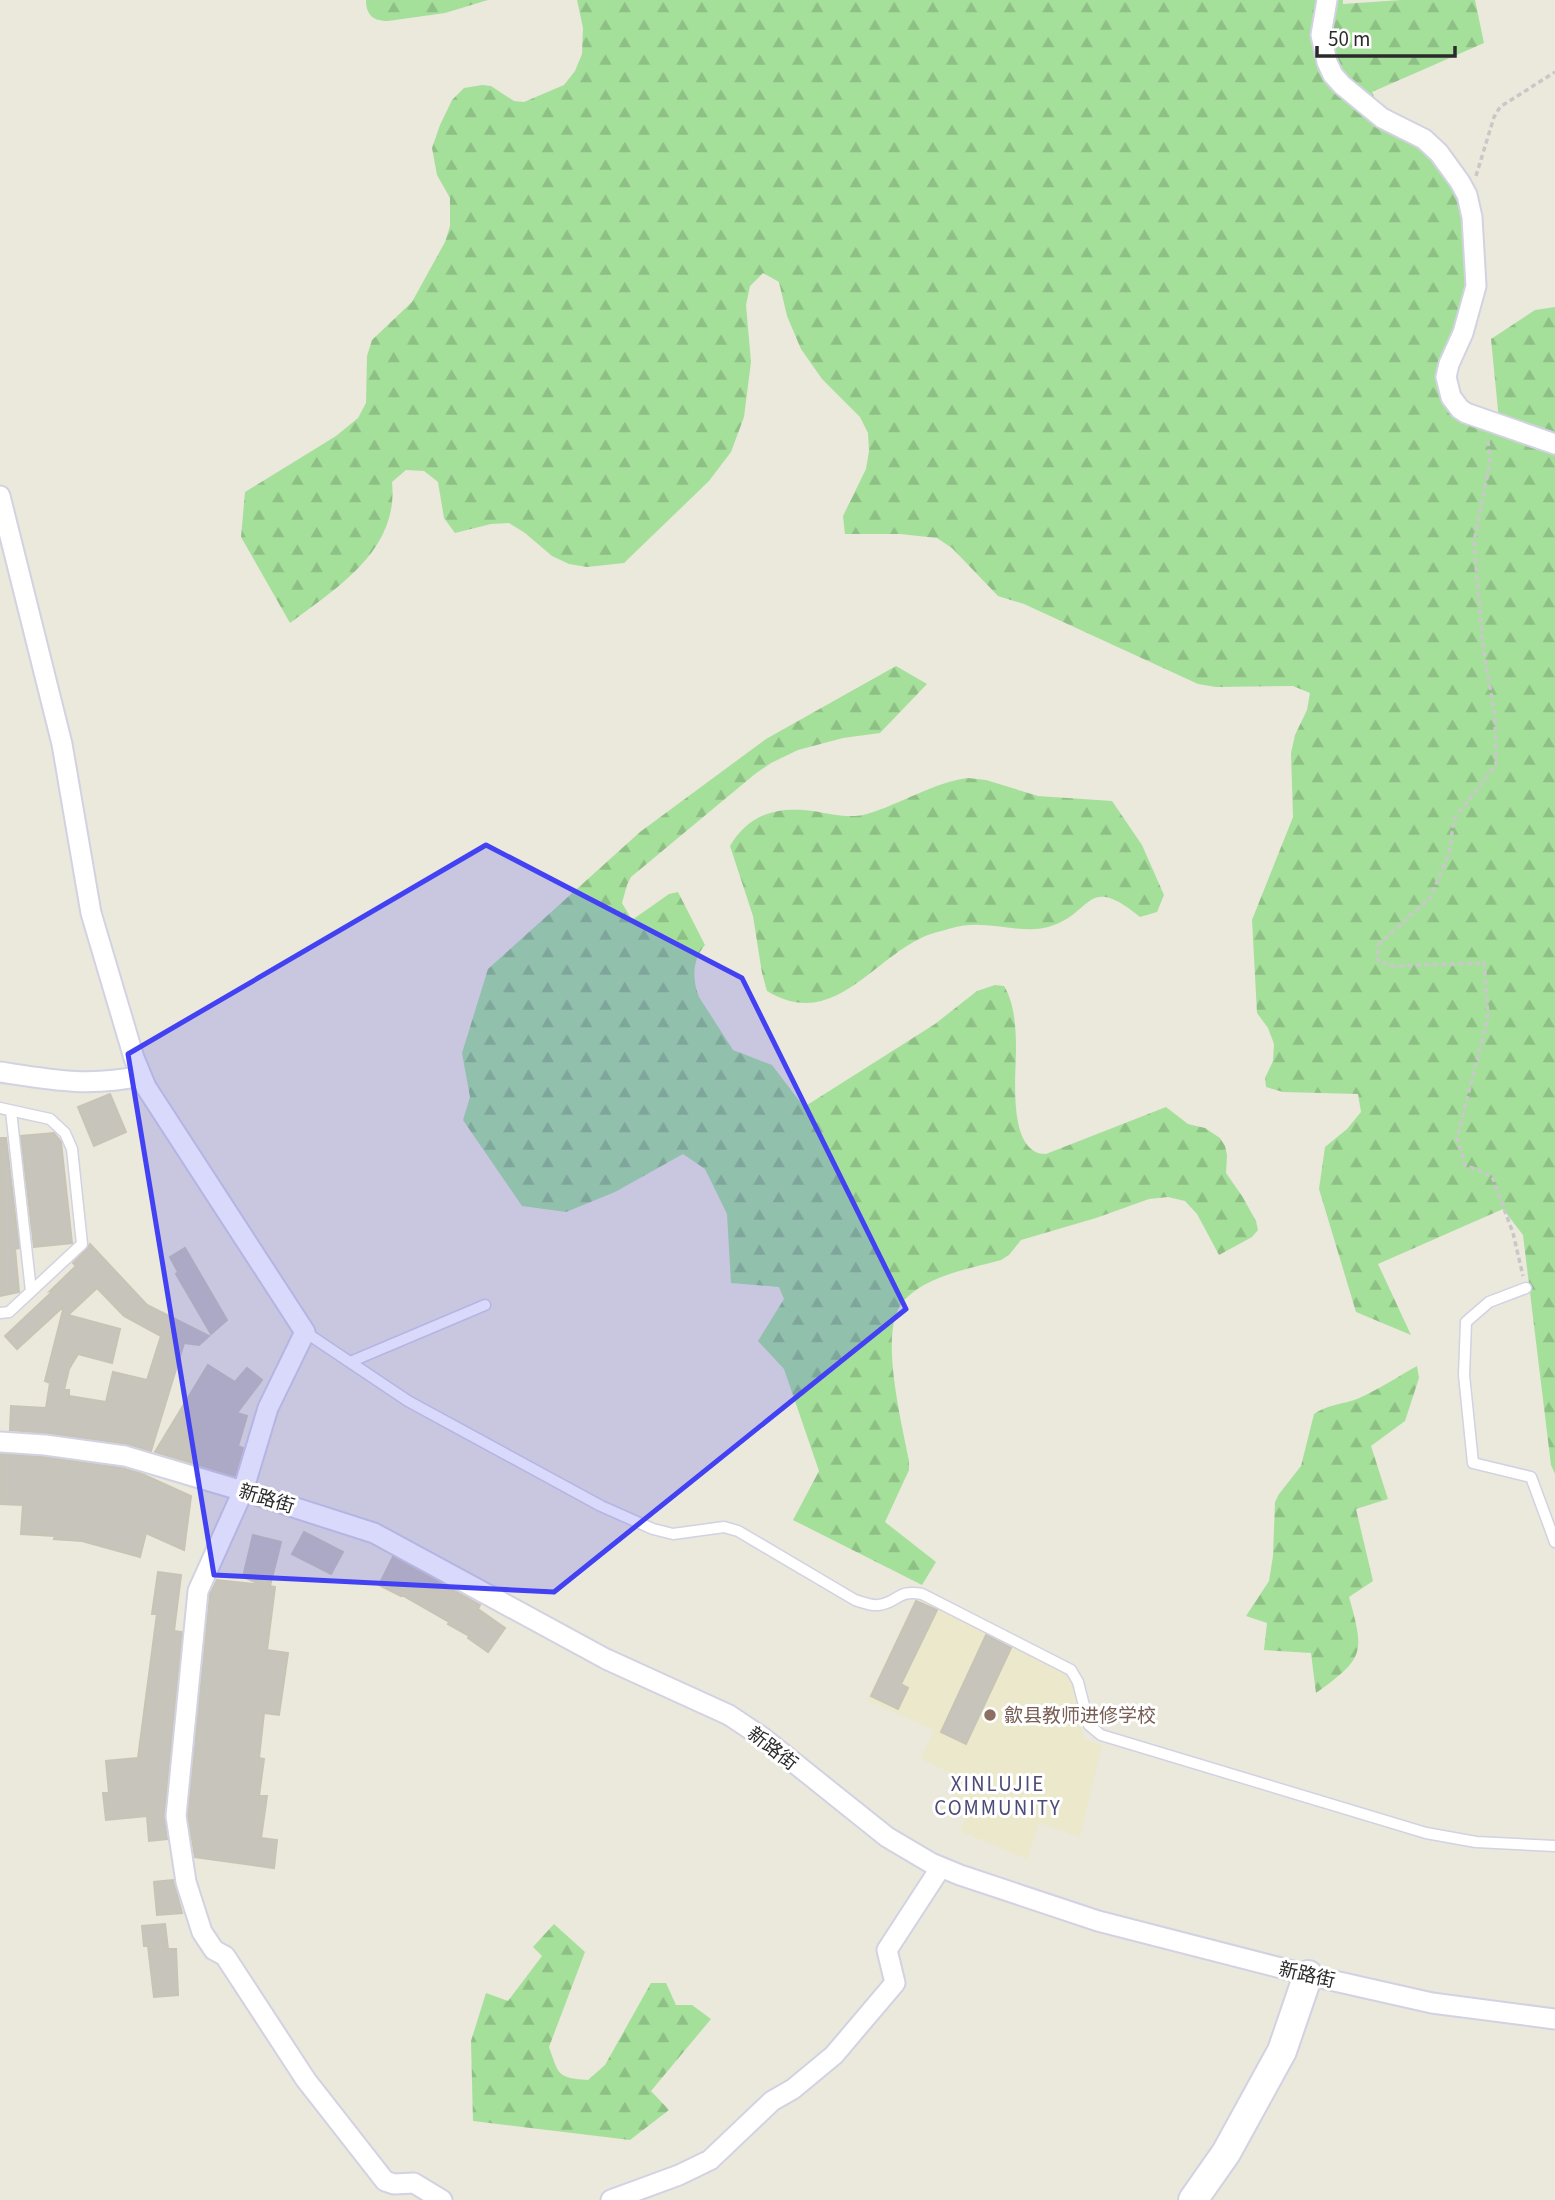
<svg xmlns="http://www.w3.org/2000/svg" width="1555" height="2200" font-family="'Source Sans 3','Noto Sans SC',sans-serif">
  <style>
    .education { fill: #ece8cc }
    .forest { fill: url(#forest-firs) }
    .building { fill: #c7c4bc; stroke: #c7c4b6; stroke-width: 2; fill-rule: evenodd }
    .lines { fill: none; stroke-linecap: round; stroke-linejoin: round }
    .lane-casing { stroke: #d2d2e2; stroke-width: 13 }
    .street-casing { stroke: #d2d2e2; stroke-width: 23 }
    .secondary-casing { stroke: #d2d2e2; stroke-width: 32 }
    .path { stroke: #c8c8c8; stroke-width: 3.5; stroke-dasharray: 5 3.5; stroke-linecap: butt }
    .lane { stroke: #fff; stroke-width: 10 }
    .street { stroke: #fff; stroke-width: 19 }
    .secondary { stroke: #fff; stroke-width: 28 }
    .marked { fill: #4342f2; fill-opacity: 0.2; stroke: #4342f2; stroke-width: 5; stroke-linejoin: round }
    .education-dot { fill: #8d6e63; stroke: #fff; stroke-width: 2.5 }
    .labels { text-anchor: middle; stroke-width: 6; stroke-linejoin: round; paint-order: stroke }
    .street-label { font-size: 19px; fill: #2a2a2a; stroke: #fff }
    .education-label { font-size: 19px; fill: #785e54; stroke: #fff; text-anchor: start }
    .neighbourhood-label { font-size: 21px; letter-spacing: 2px; fill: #4d4c79; stroke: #fff }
  </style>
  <defs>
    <pattern id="forest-firs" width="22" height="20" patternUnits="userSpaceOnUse" patternTransform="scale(1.75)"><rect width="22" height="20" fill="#a5e09b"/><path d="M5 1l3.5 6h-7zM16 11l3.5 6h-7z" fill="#8ec086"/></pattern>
  </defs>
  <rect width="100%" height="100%" fill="#ebe8dc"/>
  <!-- education -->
  <path class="education" d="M917,1596l97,47 58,35 12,62 18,5 -22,92 -41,-14 -12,36 -67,-28 7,-15 -19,-8 14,-30 -41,-19 13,-29 -67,-30z"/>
  <!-- forest -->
  <path class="forest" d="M366,0h122l-43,13 -57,8c-15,0 -22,-6 -22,-21z
    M577,0h766v4l58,-4h74l9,43 -112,49 8,18 57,50 23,40 10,65 -6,39 -21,89 112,59v1022l-4,-9 -28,-230 -20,-26 -125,55 33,71 -55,-23 -37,-123 6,-42 22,-18 14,-17 -3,-18 -75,-2 -17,-5 -1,-9 8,-17 1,-17 -6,-16 -11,-15 -5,-93 41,-103 -2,-64 4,-18 12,-25 3,-17 -17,-7 -77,1 -18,-3 -174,-80 -26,-8 -46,-48 -15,-10 -37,-4h-55l-2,-18 23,-47 3,-18 -1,-18 -8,-16 -38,-38 -21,-30 -14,-33 -8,-34 -16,-9 -13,13 -4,19 5,57 -7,55 -13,35 -22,29 -85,82 -37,4 -18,-3 -17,-8 -27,-23 -16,-10 -18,1 -36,9 -11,-15 -6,-36 -14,-11 -18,-1 -14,12c7,68 -54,105 -102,141l-49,-86 4,-45 91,-56 22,-18 8,-15 1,-47 5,-16 40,-38 33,-60 5,-16v-28l-13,-23 -5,-27 8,-23 12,-25 12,-12 18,-3 9,1 23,15 10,1 40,-17 11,-14 7,-17 1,-26z
    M1555,307v131l-56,-18 -8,-81 44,-29z
    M896,666l31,18 -47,49 -37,5 -45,12 -27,13 -16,11 -124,103 -4,8 -5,18 10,17 37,-26 9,-2 27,53c-13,15 -13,34 -6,52l34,53 39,15 32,42 131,-83 42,-33 18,-6 9,1c11,18 12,43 12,64 0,26 -9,104 30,104l120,-47 22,17 17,4 15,10 5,8 2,9 -1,18 16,23 14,25 2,9 -6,7 -33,18 -22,-41 -12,-13 -17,-4 -19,2 -53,19 -75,22 -12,15 -8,5c-25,7 -54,12 -77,25 -7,4 -20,13 -24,21 -20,32 2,118 9,155v9l-24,52 51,40 -14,23 -129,-65 26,-49 -35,-102 -26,-28 26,-42 -5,-12 -48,-4 -4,-69 -22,-45 -22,-15 -68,38 -49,20 -44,-6 -59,-86 7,-23 -8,-44 26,-84 152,-137 126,-93z
    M968,778l18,2 52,16 74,5 30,44 22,50 -7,17 -17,5c-55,-45 -46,-3 -92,10 -29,8 -63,-9 -96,1 -10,3 -21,5 -31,10 -52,25 -89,92 -154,53l-5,-18 -9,-57 -23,-70c19,-32 47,-40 83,-35 18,3 35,8 54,3 34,-10 65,-31 101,-36z
    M1417,1366l2,12 -14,43 -34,25 17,53 -32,10 17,72 -24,16c16,57 15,61 -33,96l-5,-40 -47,-3 3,-27 -21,-7 23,-35 4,-25 2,-54 4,-8 22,-28 13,-52c13,-9 29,-10 43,-15 21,-9 40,-22 60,-33z
    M554,1924l31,28 -36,95c10,28 8,31 39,33l17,-15 46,-82h15l10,22h16l19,14 -60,72 18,19 -39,30 -157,-19 -2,-80 15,-48 22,8 34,-45 -9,-9z"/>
  <!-- building -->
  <path class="building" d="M110,1094l16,38 -32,14 -16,-39z
    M54,1133l7,9 11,101 -38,4 -13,-111z
    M0,1138h6l13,110 -4,1 4,43 -19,4z
    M90,1244l57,61 62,31 -10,9 -15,-2 -33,108 -24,-7 -80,-11 -37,-3 1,-24 35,2 4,-25 -5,-2 19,-75 -47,43 -12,-13 49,-46 -4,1 26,-25 -3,-3 14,-14zM97,1288l27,28 37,20 -14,44 -34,-8 -7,30 -37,-6v-6h-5l5,-21 9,-15 34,9 8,-34 -52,-14z
    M185,1248l42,72 -16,14 -35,-60 2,-2 -8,-15z
    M208,1365l27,17 12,-14 15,12 -25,33 10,3 -9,30 5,2 -8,28 -80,-24z
    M0,1454l44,3 78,11 20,6 49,22 -7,54 -38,-17 -6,24 -58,-16 -28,-2 1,-3 -34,-2 2,-29 -23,-1z
    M304,1532l39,20 -12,22 -39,-20z
    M253,1535l28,7 -11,44 5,1 -8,63 21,3 -9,62 -15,-2 -5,45 5,1 -5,37h8l-6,42 16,2 -3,28 -79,-11 -7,-41 22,-222 7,-14 45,5 -19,-8z
    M393,1557l87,48 -2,4 27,19 -17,24 -20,-14 1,-2 -21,-12 1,-2 -47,-27 -1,1 -22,-11z
    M158,1572l23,3 -7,56 8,1 -18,183 3,24 -18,2 -2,-25 -41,4 -3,-27h6l-3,-32 32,-3 19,-144h-5z
    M916,1601l21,9 -36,74 7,4 -10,21 -27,-13z
    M986,1635l25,13 -45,96 -25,-12z
    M173,1880l9,33 -25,2 -3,-33z
    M165,1924l3,25h8l2,46 -24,2 -6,-51h-4l-2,-20z"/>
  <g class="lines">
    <defs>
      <path id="lane" d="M0,1108l50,11 15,14 7,16 10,95 -73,68 -9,1
        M11,1111l20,180
        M1526,1288l-37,14 -23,20 -2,53 9,88 58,14 24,65
        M305,1332l103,69 193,105 52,23 20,5 51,-7 14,4 117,69c7,2 15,6 23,5 20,-2 19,-16 44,-11l149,76 7,12 11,43 12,10 325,98 50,9 79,4
        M350,1362l135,-57"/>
      <path id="street" d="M1327,0l-6,35 6,27 6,13 9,10 40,33 42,21 15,14 21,29 7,13 5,22 4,69 -13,47 -14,31 -3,13 5,20 9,12 6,4 89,31
        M0,496l62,248 29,169 43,145 12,29 159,245 -37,76 -25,83 -45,100 -22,225 10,66 16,50 12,18 11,6 81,124 79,101 9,3 20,-1 28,17
        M0,1072c53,8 88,15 141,4
        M0,1442l45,3 80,11 118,35 131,42 232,126 123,56 33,22 125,100 44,26 29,12 138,46 210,54 124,28 123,16
        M611,2200l68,-25 31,-15 62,-59 21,-12 41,-34 61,-72 -8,-33 54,-83"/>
      <path id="secondary" d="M1193,2200l33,-47 56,-102 26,-76"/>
    </defs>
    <!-- lane casing -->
    <use href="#lane" class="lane-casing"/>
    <!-- street casing -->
    <use href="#street" class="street-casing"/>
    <!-- secondary casing -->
    <use href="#secondary" class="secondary-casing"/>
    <!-- path -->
    <path class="path" d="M1476,176l18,-59 6,-10 55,-35
      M1488,441l2,21 -16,79 9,107 12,68 1,49 -42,54 -5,35 -19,44 -51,46 -2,16 16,6 91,-3 4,54 -31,121 8,27 27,11 21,57 10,43"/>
    <!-- lane -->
    <use href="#lane" class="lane"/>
    <!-- street -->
    <use href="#street" class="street"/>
    <!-- secondary -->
    <use href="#secondary" class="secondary"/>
  </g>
  <!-- marked area -->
  <path class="marked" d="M486,845l256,133 164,331 -352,283 -340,-17 -86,-521z"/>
  <!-- markers -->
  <circle class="education-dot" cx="990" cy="1715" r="7"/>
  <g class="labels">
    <!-- street labels -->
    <g class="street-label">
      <text transform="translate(267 1498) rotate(17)" y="7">新路街</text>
      <text transform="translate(773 1748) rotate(38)" y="7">新路街</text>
      <text transform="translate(1307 1974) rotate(13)" y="7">新路街</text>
    </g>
    <!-- education labels -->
    <g class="education-label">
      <text x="1004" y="1722">歙县教师进修学校</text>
    </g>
    <!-- neighbourhood labels -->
    <g class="neighbourhood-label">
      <text x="998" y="1791">XINLUJIE<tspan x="998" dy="24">COMMUNITY</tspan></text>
    </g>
  </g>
  <!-- scale -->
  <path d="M1317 46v10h138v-10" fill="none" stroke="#2a2a2a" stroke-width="3.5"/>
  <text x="1328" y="46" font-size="21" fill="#2a2a2a" stroke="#ffffff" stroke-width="5" paint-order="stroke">50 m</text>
</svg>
